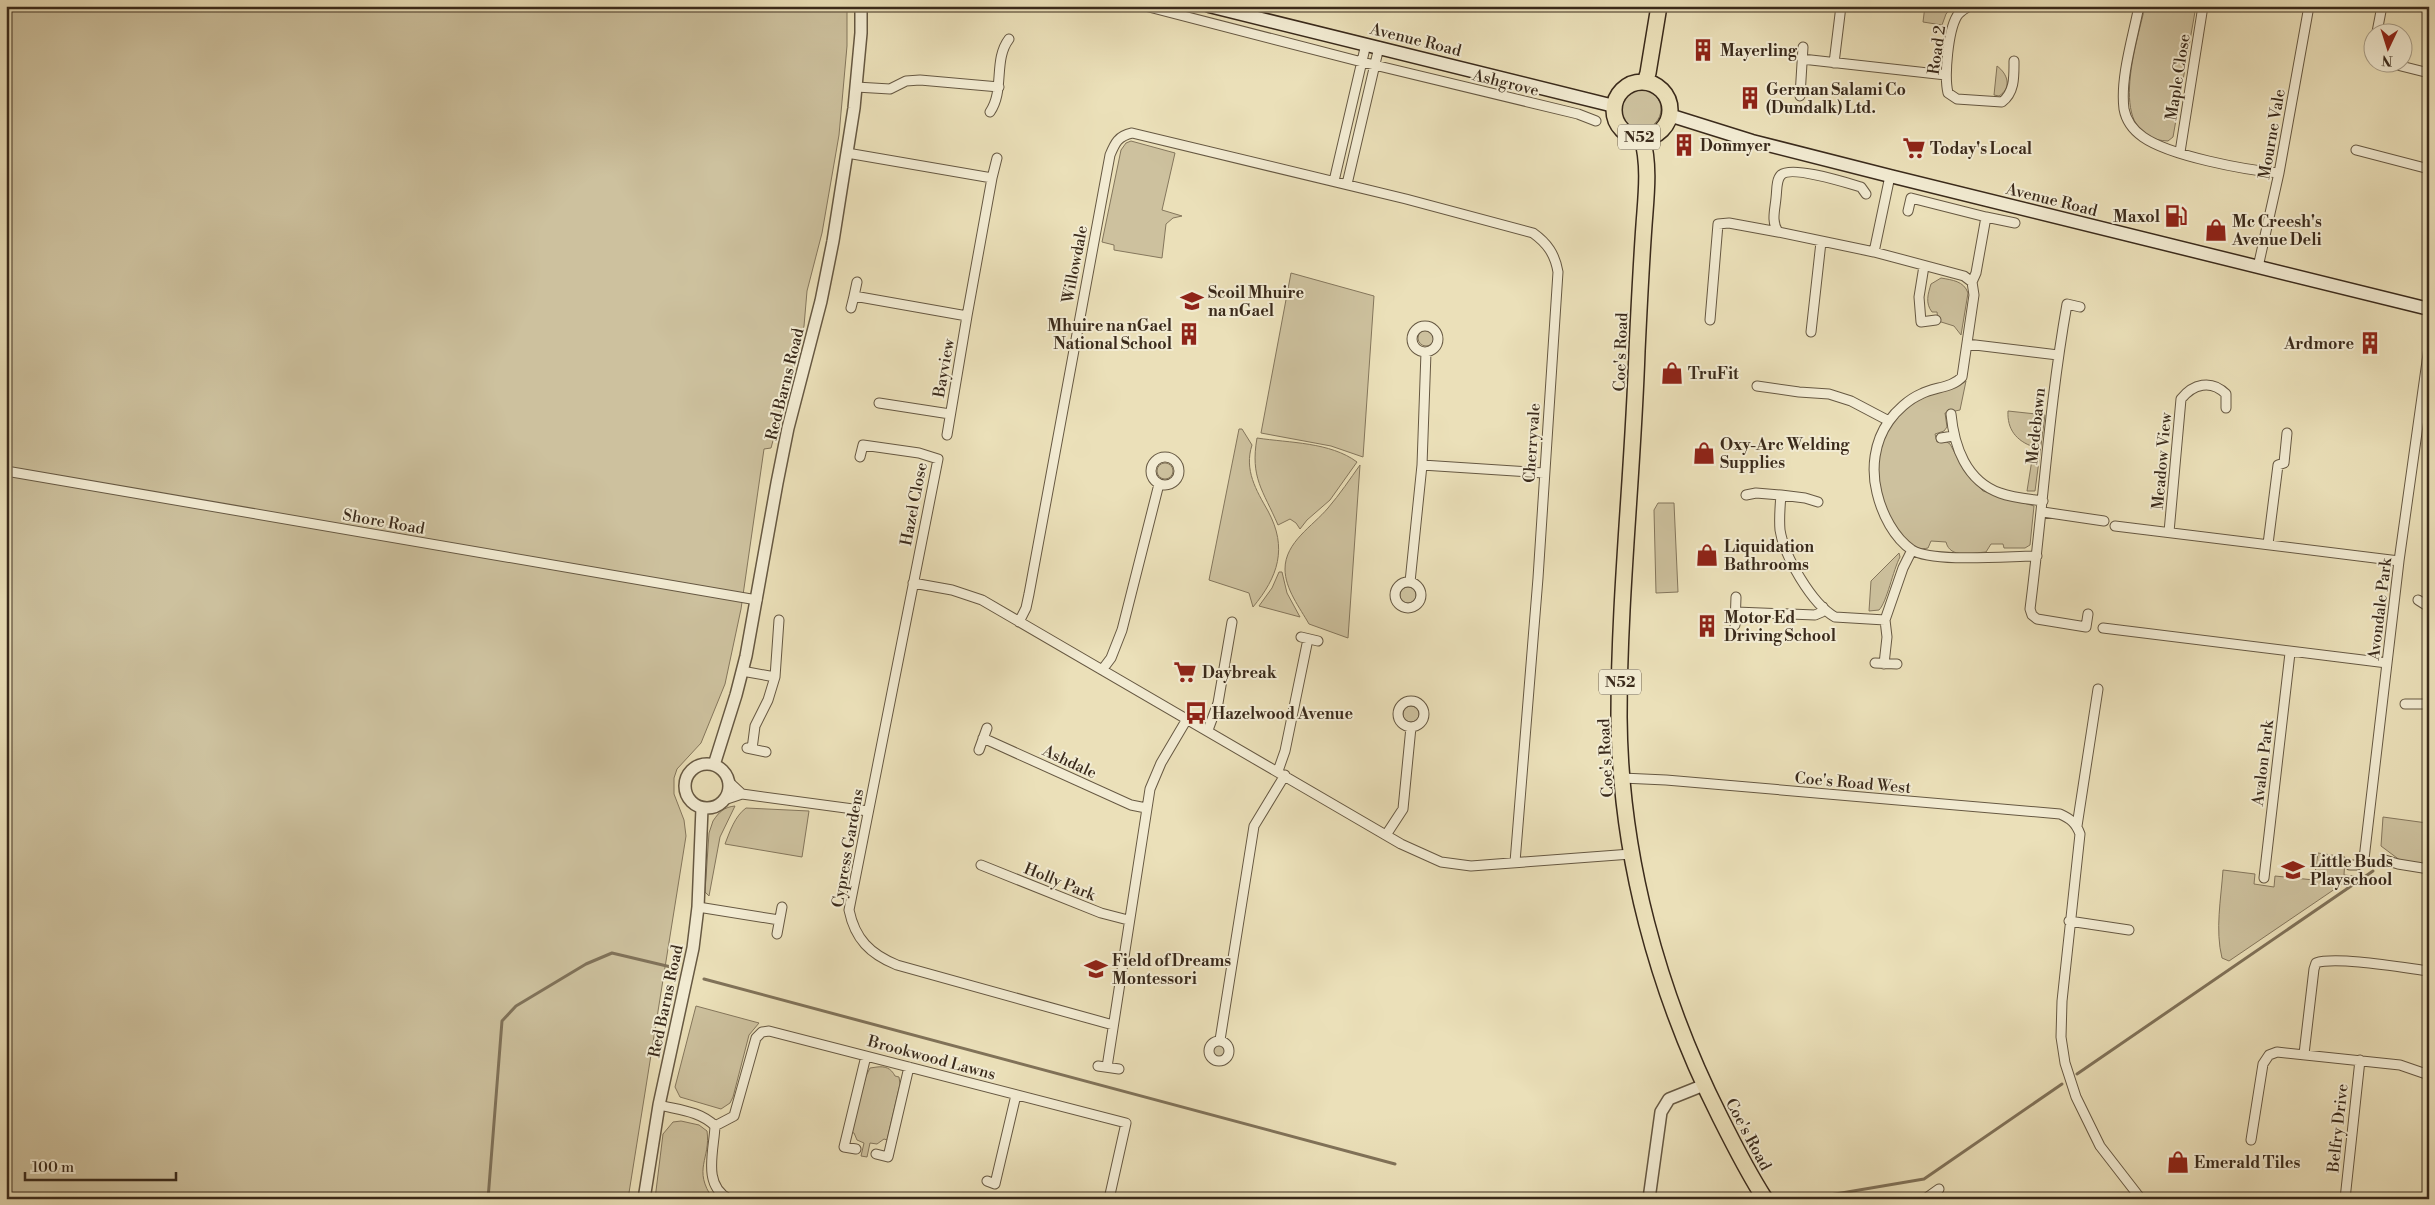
<svg xmlns="http://www.w3.org/2000/svg" width="2435" height="1205" font-family="'Libre Bodoni',serif">
  <style>
    .green { fill: #cdc19e; stroke: #84765c }
    .lines { fill: none; stroke-linecap: round; stroke-linejoin: round }
    .stream { stroke: #807259; stroke-width: 3 }
    .minor-casing { stroke: #665842; stroke-width: 11 }
    .tertiary-casing { stroke: #665842; stroke-width: 14 }
    .secondary-casing { stroke: #3a2a1b; stroke-width: 15 }
    .primary-casing { stroke: #3a2a1b; stroke-width: 18 }
    .minor { stroke: #f2ebd2; stroke-width: 9 }
    .tertiary { stroke: #f2ebd2; stroke-width: 11 }
    .secondary { stroke: #f2ebd2; stroke-width: 12 }
    .primary { stroke: #ebe0b9; stroke-width: 15 }
    .labels { text-anchor: middle; stroke-width: 4; stroke-linejoin: round; paint-order: stroke }
    .shield { fill: #f2ebd2; stroke: #716452; stroke-width: 1 }
    .shield-label { font-size: 15px; font-weight: bold; fill: #3a2a1b }
    .street-label { font-size: 16px; fill: #3a2a1b; stroke: #f2ebd2 }
    .poi-label { font-size: 16px; font-weight: bold; fill: #3a2a1b; stroke: #f2ebd2; text-anchor: start }
  </style>
  <rect width="100%" height="100%" fill="#ebe0b9"/>
  <filter id="stains"><feTurbulence type="fractalNoise" baseFrequency=".004" numOctaves="4"/><feColorMatrix values="0 0 0 0 .2 0 0 0 0 .09 0 0 0 0 .02 0 0 0 .5 -.17"/></filter>
  <radialGradient id="worn" r=".72"><stop offset=".6" stop-color="#630" stop-opacity="0"/><stop offset="1" stop-color="#630" stop-opacity=".3"/></radialGradient>
  <!-- green -->
  <path class="green" d="M6,6h841v40l-8,89 -17,98 -15,58 -3,35 -33,122 -7,1 -23,160 -16,75 -24,59 -24,26 -3,9v16l10,26 2,16 -58,363h-622z
    M1925,6h28l-7,8 -4,11 -19,-3z
    M2145,6h51l-23,131 -5,4c-64,-2 -31,-97 -23,-135z
    M1997,66c11,8 15,22 2,30l-5,-1z
    M1621 109a20 20 0 1 1 40 0a20 20 0 1 1-40 0Z
    M1131,141l44,12 -13,57 20,6 -9,2 -7,6 -4,34 -48,-8v-5l-12,-3 19,-92 5,-7z
    M1291,273l83,23 -11,161 -32,-11 -70,-13z
    M1941,278c11,2 23,3 27,15l-7,42 -7,-9 -16,-5 -1,-9h-5c-7,-9 -4,-18 -1,-28z
    M1418 338a8 8 0 1 1 16 0a8 8 0 1 1-16 0Z
    M1966,381l-6,29 -15,3 2,14 -3,4 -9,3 2,8 8,-1 5,3 13,24 9,12 11,11 51,15 -4,39 -5,3h-21l-1,-4h-12l-5,8c-14,1 -36,7 -40,-10l-15,-1 -3,7c-15,4 -26,-10 -33,-21 -4,-7 -11,-15 -13,-23 -10,-37 -3,-85 34,-104 15,-9 37,-8 50,-19z
    M2008,411l37,4 -10,76h-8l7,-44c-18,-6 -27,-18 -26,-36z
    M1239,429h3l10,16c-8,25 4,45 16,66 20,37 10,66 -15,96l-4,-14 -40,-13z
    M1257,438c33,5 73,4 100,24l-27,38 -23,20 -7,9 -4,-6 -6,-4 -12,6c-15,-35 -28,-47 -21,-87z
    M1157 471a8 8 0 1 1 16 0a8 8 0 1 1-16 0Z
    M1360,465l-12,173 -39,-14c-9,-16 -24,-35 -24,-55 0,-27 28,-43 43,-61 12,-14 22,-29 32,-43z
    M1658,503h16l4,89 -22,1 -2,-83z
    M1899,553l1,4c-7,13 -13,45 -21,53l-10,1 2,-30z
    M1279,572h3l5,21 13,24 -41,-11 13,-18z
    M1400 595a8 8 0 1 1 16 0a8 8 0 1 1-16 0Z
    M1403 714a8 8 0 1 1 16 0a8 8 0 1 1-16 0Z
    M735,806l-15,31 -11,59 -4,-4 4,-59 4,-12c6,-9 11,-14 22,-15z
    M746,808l63,3 -7,46 -77,-13c5,-13 10,-28 21,-36z
    M2383,817l44,6 2,-3v46l-28,-5 -20,-15z
    M2318,853l27,4 -1,18 10,1 -125,85 -7,-3c-7,-28 -1,-59 1,-88l32,4 -1,10 20,3 1,-11 39,4z
    M696,1006l63,17 -10,12 -16,62 -3,6 -9,6 -41,-12 -5,-10z
    M1213 1051a6 6 0 1 1 12 0a6 6 0 1 1-12 0Z
    M877,1067c8,-1 14,1 18,9l4,1 1,7 -13,56 -3,-1 -7,5 -7,-1 -3,14 -6,-1 3,-13 -7,-3 -3,-7 -3,-1 15,-56 4,-8z
    M681,1121l18,4 8,6c4,28 -15,38 6,68h-58l8,-65 10,-12z"/>
  <g class="lines">
    <!-- stream -->
    <path class="stream" d="M704,979l691,185
      M2077,1074l296,-203
      M488,1199l14,-178 14,-15 70,-42 26,-11 59,14
      M1806,1199l118,-20 138,-95"/>
    <defs>
      <path id="minor" d="M1145,6l217,56 216,52 18,7
        M1969,6c-4,3 -9,5 -12,10 -9,15 -13,60 -9,77l9,6 45,3c13,-10 12,-26 12,-41
        M2139,6c-6,31 -19,72 -15,103 2,11 9,21 19,28 27,19 102,33 136,36
        M2377,32l5,-26
        M1802,59l144,16
        M2385,62l44,11
        M1834,63l7,-57
        M856,87l34,2 16,-8 14,-1 79,7
        M1800,96l3,-49
        M990,112c15,-22 3,-52 19,-73
        M2356,150l73,19
        M2180,152l23,-146
        M847,153l145,25 5,-20
        M1890,176l-16,76 90,24 8,6 2,13 -12,82c-10,11 -28,10 -41,17 -12,5 -25,17 -32,27 -15,21 -18,48 -12,72 5,21 17,45 35,57 21,13 98,6 125,6
        M1334,181l32,-137
        M1347,184l32,-137
        M1866,194l-5,-7c-14,-4 -70,-22 -80,-12 -5,5 -4,16 -5,23 -1,12 -5,23 2,34l96,20
        M1908,211l3,-13 75,19 -10,56 -4,9
        M1986,217l29,6
        M1924,266l-5,31 2,25 15,-2
        M2258,267l21,-94 30,-167
        M854,296l3,-14
        M2080,307l-13,-3c-18,101 -24,204 -37,305l2,6 5,4 49,8 2,-13
        M851,308l3,-12 113,20 25,-138
        M1710,320l8,-96 11,-1 49,9
        M1412 339a13 13 0 1 1 26 0a13 13 0 1 1-26 0Z
        M1811,332l10,-90
        M1967,344l91,11
        M1757,386l42,6 30,2 22,7 38,20
        M879,403l71,11
        M1951,414c3,32 15,67 49,79 13,5 29,6 43,8
        M947,435l20,-119
        M1941,438l12,-2
        M1151 471a14 14 0 1 1 28 0a14 14 0 1 1-28 0Z
        M860,457l3,-12 56,8 19,6 -89,451c6,29 21,44 48,55l216,60
        M1422,465l4,-113
        M6,471l751,129
        M1746,495l10,-2 25,2
        M1818,502l-13,-4 -24,-3c-1,11 -2,23 -1,35 4,26 32,74 55,87l50,3
        M2043,512l61,9
        M2115,526l284,35
        M2169,532l12,-133c12,-15 30,-20 45,-5v14
        M2268,544l10,-79 6,-2 3,-30
        M1395 595a13 13 0 1 1 26 0a13 13 0 1 1-26 0Z
        M1410,582l12,-117 122,8
        M913,583l39,7 30,10 419,244 40,18 30,4 160,-12
        M2418,600l11,7
        M1736,612l79,3 7,-3 1,-5
        M1019,622l7,-14 3,-14 81,-439c5,-12 8,-19 22,-22l274,66 127,34c14,10 22,21 25,39l-20,306 -23,284
        M1735,625l1,-28
        M2103,628l284,35
        M1301,637l17,4
        M1875,663l22,1
        M1884,664l3,-27 -2,-17 18,-52 9,-18
        M1102,670l9,-12 11,-28 37,-146
        M742,671l33,6
        M1398 714a13 13 0 1 1 26 0a13 13 0 1 1-26 0Z
        M2405,704h24
        M1208,730l10,-27 14,-81
        M983,738l148,67 15,3
        M747,748l19,4
        M752,749l3,-23 13,-26 7,-23 4,-57
        M979,750l8,-22
        M1278,771l7,-20 23,-112
        M1622,778l44,2 394,34c11,5 16,9 20,20l-18,167 -1,36 4,26 11,34 24,49 41,53
        M728,781l14,13
        M724,800l18,-6 126,17
        M2077,826l21,-137
        M1386,835l17,-26 8,-82
        M2385,860l13,4 31,5
        M981,865l120,48 27,7
        M2350,865h7l7,-6 35,-298 30,-214
        M2264,878l26,-225
        M698,907l81,13
        M2069,921l60,9
        M777,934l5,-27
        M1220,1040l34,-214 31,-51
        M1209 1051a10 10 0 1 1 20 0a10 10 0 1 1-20 0Z
        M2304,1054l10,-85 2,-6c20,-7 89,5 113,8
        M1098,1066l21,3
        M1107,1067l43,-278 11,-26 26,-44
        M659,1105c20,5 41,6 56,21 -1,25 -13,59 14,73
        M715,1126l19,-10 22,-78 6,-6 7,-1 357,92 -17,76
        M2251,1140l12,-76 6,-9 8,-3 123,13 29,10
        M856,1149l-12,-2 22,-91
        M876,1154l12,3 21,-90
        M987,1181l8,3 21,-89
        M1925,1199l14,-10
        M2345,1199l15,-139"/>
      <path id="tertiary" d="M685 786a22 22 0 1 1 44 0a22 22 0 1 1-44 0Z
        M714,765l22,-70 10,-39 31,-173 11,-55 33,-127 12,-60 21,-133 7,-75v-27
        M644,1199l15,-94 34,-157 5,-41 4,-99
        M1649,1199l12,-87 8,-13 35,-14"/>
      <path id="secondary" d="M1209,6l405,100
        M1669,115l83,26 138,35 539,133"/>
      <path id="primary" d="M1645,82l3,-9 11,-67
        M1614 110a28 28 0 1 1 56 0a28 28 0 1 1-56 0Z
        M1642,138c8,27 4,59 2,87 -3,42 -5,84 -7,126 -4,122 -18,244 -18,366 1,139 39,277 101,400 14,28 28,56 45,82"/>
    </defs>
    <!-- minor casing -->
    <use href="#minor" class="minor-casing"/>
    <!-- tertiary casing -->
    <use href="#tertiary" class="tertiary-casing"/>
    <!-- secondary casing -->
    <use href="#secondary" class="secondary-casing"/>
    <!-- primary casing -->
    <use href="#primary" class="primary-casing"/>
    <!-- minor -->
    <use href="#minor" class="minor"/>
    <!-- tertiary -->
    <use href="#tertiary" class="tertiary"/>
    <!-- secondary -->
    <use href="#secondary" class="secondary"/>
    <!-- primary -->
    <use href="#primary" class="primary"/>
  </g>
  <!-- icons -->
  <defs>
    <symbol id="building-bare" viewBox="-9 -9 18 18"><path d="M-4-6H4V6H1V3H-1V6H-4ZM-2.5-4.3h1.7v1.8h-1.7ZM.8-4.3h1.7v1.8H.8ZM-2.5-1h1.7V.8h-1.7ZM.8-1h1.7V.8H.8Z" fill="#8f2418" stroke="#f2ebd2" stroke-width="2.5" paint-order="stroke"/></symbol>
    <symbol id="supermarket-bare" viewBox="-9 -9 18 18"><path d="M-6-5.5h2.5l.6 2H6L4.5 2H-2.5L-4.4-4H-6ZM-1.5 3.2a1.3 1.3 0 1 0 .1 0ZM3 3.2a1.3 1.3 0 1 0 .1 0Z" fill="#8f2418" stroke="#f2ebd2" stroke-width="2.5" paint-order="stroke"/></symbol>
    <symbol id="fuel-bare" viewBox="-9 -9 18 18"><path d="M-5.5-6h7V0h2V4h1.3V-2.5L3-4.5l.8-.8L6-3V5H2.5V1h-1V6h-7ZM-4.2-4.7v3.2H.2V-4.7Z" fill="#8f2418" stroke="#f2ebd2" stroke-width="2.5" paint-order="stroke"/></symbol>
    <symbol id="shop-bare" viewBox="-9 -9 18 18"><path d="M-5-2.5h2.3a2.7 3.5 0 0 1 5.4 0H5L5.5 6h-11ZM-1.5-2.5h3a1.5 2.3 0 0 0-3 0Z" fill="#8f2418" stroke="#f2ebd2" stroke-width="2.5" paint-order="stroke"/></symbol>
    <symbol id="school-bare" viewBox="-9 -9 18 18"><path d="M0-5L7-2L0 1L-7-2ZM-4 1L0 2.5L4 1V4Q0 6-4 4Z" fill="#8f2418" stroke="#f2ebd2" stroke-width="2.5" paint-order="stroke"/></symbol>
    <symbol id="bus-bare" viewBox="-9 -9 18 18"><path d="M-5-6H5V4H4V6H2V4H-2V6H-4V4H-5ZM-3.5-4V0h7V-4ZM-3.5 1.2v1.5H-2V1.2ZM2 1.2v1.5H3.5V1.2Z" fill="#8f2418" stroke="#f2ebd2" stroke-width="2.5" paint-order="stroke"/></symbol>
  </defs>
  <g fill-rule="evenodd">
    <use href="#building-bare" x="1687" y="34" width="32" height="32"/>
    <use href="#building-bare" x="1734" y="82" width="32" height="32"/>
    <use href="#building-bare" x="1668" y="129" width="32" height="32"/>
    <use href="#supermarket-bare" x="1898" y="132" width="32" height="32"/>
    <use href="#fuel-bare" x="2160" y="200" width="32" height="32"/>
    <use href="#shop-bare" x="2200" y="214" width="32" height="32"/>
    <use href="#school-bare" x="1176" y="285" width="32" height="32"/>
    <use href="#building-bare" x="1173" y="318" width="32" height="32"/>
    <use href="#building-bare" x="2354" y="327" width="32" height="32"/>
    <use href="#shop-bare" x="1656" y="357" width="32" height="32"/>
    <use href="#shop-bare" x="1688" y="437" width="32" height="32"/>
    <use href="#shop-bare" x="1691" y="539" width="32" height="32"/>
    <use href="#building-bare" x="1691" y="610" width="32" height="32"/>
    <use href="#supermarket-bare" x="1169" y="656" width="32" height="32"/>
    <use href="#bus-bare" x="1180" y="697" width="32" height="32"/>
    <use href="#school-bare" x="2277" y="854" width="32" height="32"/>
    <use href="#school-bare" x="1080" y="953" width="32" height="32"/>
    <use href="#shop-bare" x="2162" y="1146" width="32" height="32"/>
  </g>
  <g class="labels">
    <!-- shield labels -->
    <g class="shield">
      <rect x="1618" y="124.5" width="42" height="25" rx="4"/>
      <rect x="1599" y="669.5" width="42" height="25" rx="4"/>
    </g>
    <g class="shield-label">
      <text x="1639" y="142">N52</text>
      <text x="1620" y="687">N52</text>
    </g>
    <!-- street labels -->
    <g class="street-label">
      <text transform="translate(1416 39) rotate(14)" y="6">Avenue Road</text>
      <text transform="translate(1936 50) rotate(-82)" y="6">Road 2</text>
      <text transform="translate(2177 77) rotate(-81)" y="6">Maple Close</text>
      <text transform="translate(1506 82) rotate(14)" y="6">Ashgrove</text>
      <text transform="translate(2271 134) rotate(-80)" y="6">Mourne Vale</text>
      <text transform="translate(2052 199) rotate(14)" y="6">Avenue Road</text>
      <text transform="translate(1074 264) rotate(-79)" y="6">Willowdale</text>
      <text transform="translate(1620 352) rotate(-88)" y="6">Coe's Road</text>
      <text transform="translate(943 368) rotate(-80)" y="6">Bayview</text>
      <text transform="translate(784 384) rotate(-76)" y="6">Red Barns Road</text>
      <text transform="translate(2035 426) rotate(-84)" y="6">Medebawn</text>
      <text transform="translate(1531 443) rotate(-86)" y="6">Cherryvale</text>
      <text transform="translate(2161 461) rotate(-85)" y="6">Meadow View</text>
      <text transform="translate(913 504) rotate(-79)" y="6">Hazel Close</text>
      <text transform="translate(384 521) rotate(10)" y="6">Shore Road</text>
      <text transform="translate(2379 609) rotate(-83)" y="6">Avondale Park</text>
      <text transform="translate(1605 758) rotate(-93)" y="6">Coe's Road</text>
      <text transform="translate(1070 761) rotate(25)" y="6">Ashdale</text>
      <text transform="translate(2262 763) rotate(-83)" y="6">Avalon Park</text>
      <text transform="translate(1853 782) rotate(5)" y="6">Coe's Road West</text>
      <text transform="translate(847 848) rotate(-80)" y="6">Cypress Gardens</text>
      <text transform="translate(1060 881) rotate(22)" y="6">Holly Park</text>
      <text transform="translate(665 1001) rotate(-78)" y="6">Red Barns Road</text>
      <text transform="translate(932 1057) rotate(15)" y="6">Brookwood Lawns</text>
      <text transform="translate(2337 1128) rotate(-84)" y="6">Belfry Drive</text>
      <text transform="translate(1749 1134) rotate(62)" y="6">Coe's Road</text>
    </g>
    <!-- poi labels -->
    <g class="poi-label">
      <text x="1720" y="56">Mayerling</text>
      <text x="1766" y="95">German Salami Co<tspan x="1766" dy="18">(Dundalk) Ltd.</tspan></text>
      <text x="1700" y="151">Donmyer</text>
      <text x="1930" y="154">Today's Local</text>
      <text x="2160" y="222" text-anchor="end">Maxol</text>
      <text x="2232" y="227">Mc Creesh's<tspan x="2232" dy="18">Avenue Deli</tspan></text>
      <text x="1208" y="298">Scoil Mhuire<tspan x="1208" dy="18">na nGael</tspan></text>
      <text x="1172" y="331" text-anchor="end">Mhuire na nGael<tspan x="1172" dy="18">National School</tspan></text>
      <text x="2354" y="349" text-anchor="end">Ardmore</text>
      <text x="1688" y="379">TruFit</text>
      <text x="1720" y="450">Oxy-Arc Welding<tspan x="1720" dy="18">Supplies</tspan></text>
      <text x="1724" y="552">Liquidation<tspan x="1724" dy="18">Bathrooms</tspan></text>
      <text x="1724" y="623">Motor Ed<tspan x="1724" dy="18">Driving School</tspan></text>
      <text x="1202" y="678">Daybreak</text>
      <text x="1212" y="719">Hazelwood Avenue</text>
      <text x="2310" y="867">Little Buds<tspan x="2310" dy="18">Playschool</tspan></text>
      <text x="1112" y="966">Field of Dreams<tspan x="1112" dy="18">Montessori</tspan></text>
      <text x="2194" y="1168">Emerald Tiles</text>
    </g>
  </g>
  <!-- margin -->
  <rect width="2435" height="1205" fill="none" stroke="#ebe0b9" stroke-width="25"/>
  <rect x="8" y="8" width="2420" height="1190" fill="none" stroke="#3a2a1b" stroke-width="2.5"/>
  <rect x="12" y="12" width="2410" height="1180" fill="none" stroke="#3a2a1b"/>
  <!-- north arrow -->
  <g transform="translate(2388 48) rotate(184)"><circle r="24" fill="#f2ebd2" stroke="#a89e89"/>
  <path d="M0-4L9 19L0 12L-9 19Z" fill="#8f2418"/>
  <text y="-8" font-size="14" font-weight="bold" text-anchor="middle" fill="#3a2a1b">N</text>
  </g>
  <!-- scale -->
  <path d="M25 1172v8h151v-8" fill="none" stroke="#3a2a1b" stroke-width="2.5"/>
  <text x="32" y="1172" font-size="15" fill="#3a2a1b" stroke="#f2ebd2" stroke-width="4" paint-order="stroke">100 m</text>
  <rect width="100%" height="100%" filter="url(#stains)"/>
  <rect width="100%" height="100%" fill="url(#worn)"/>
</svg>
